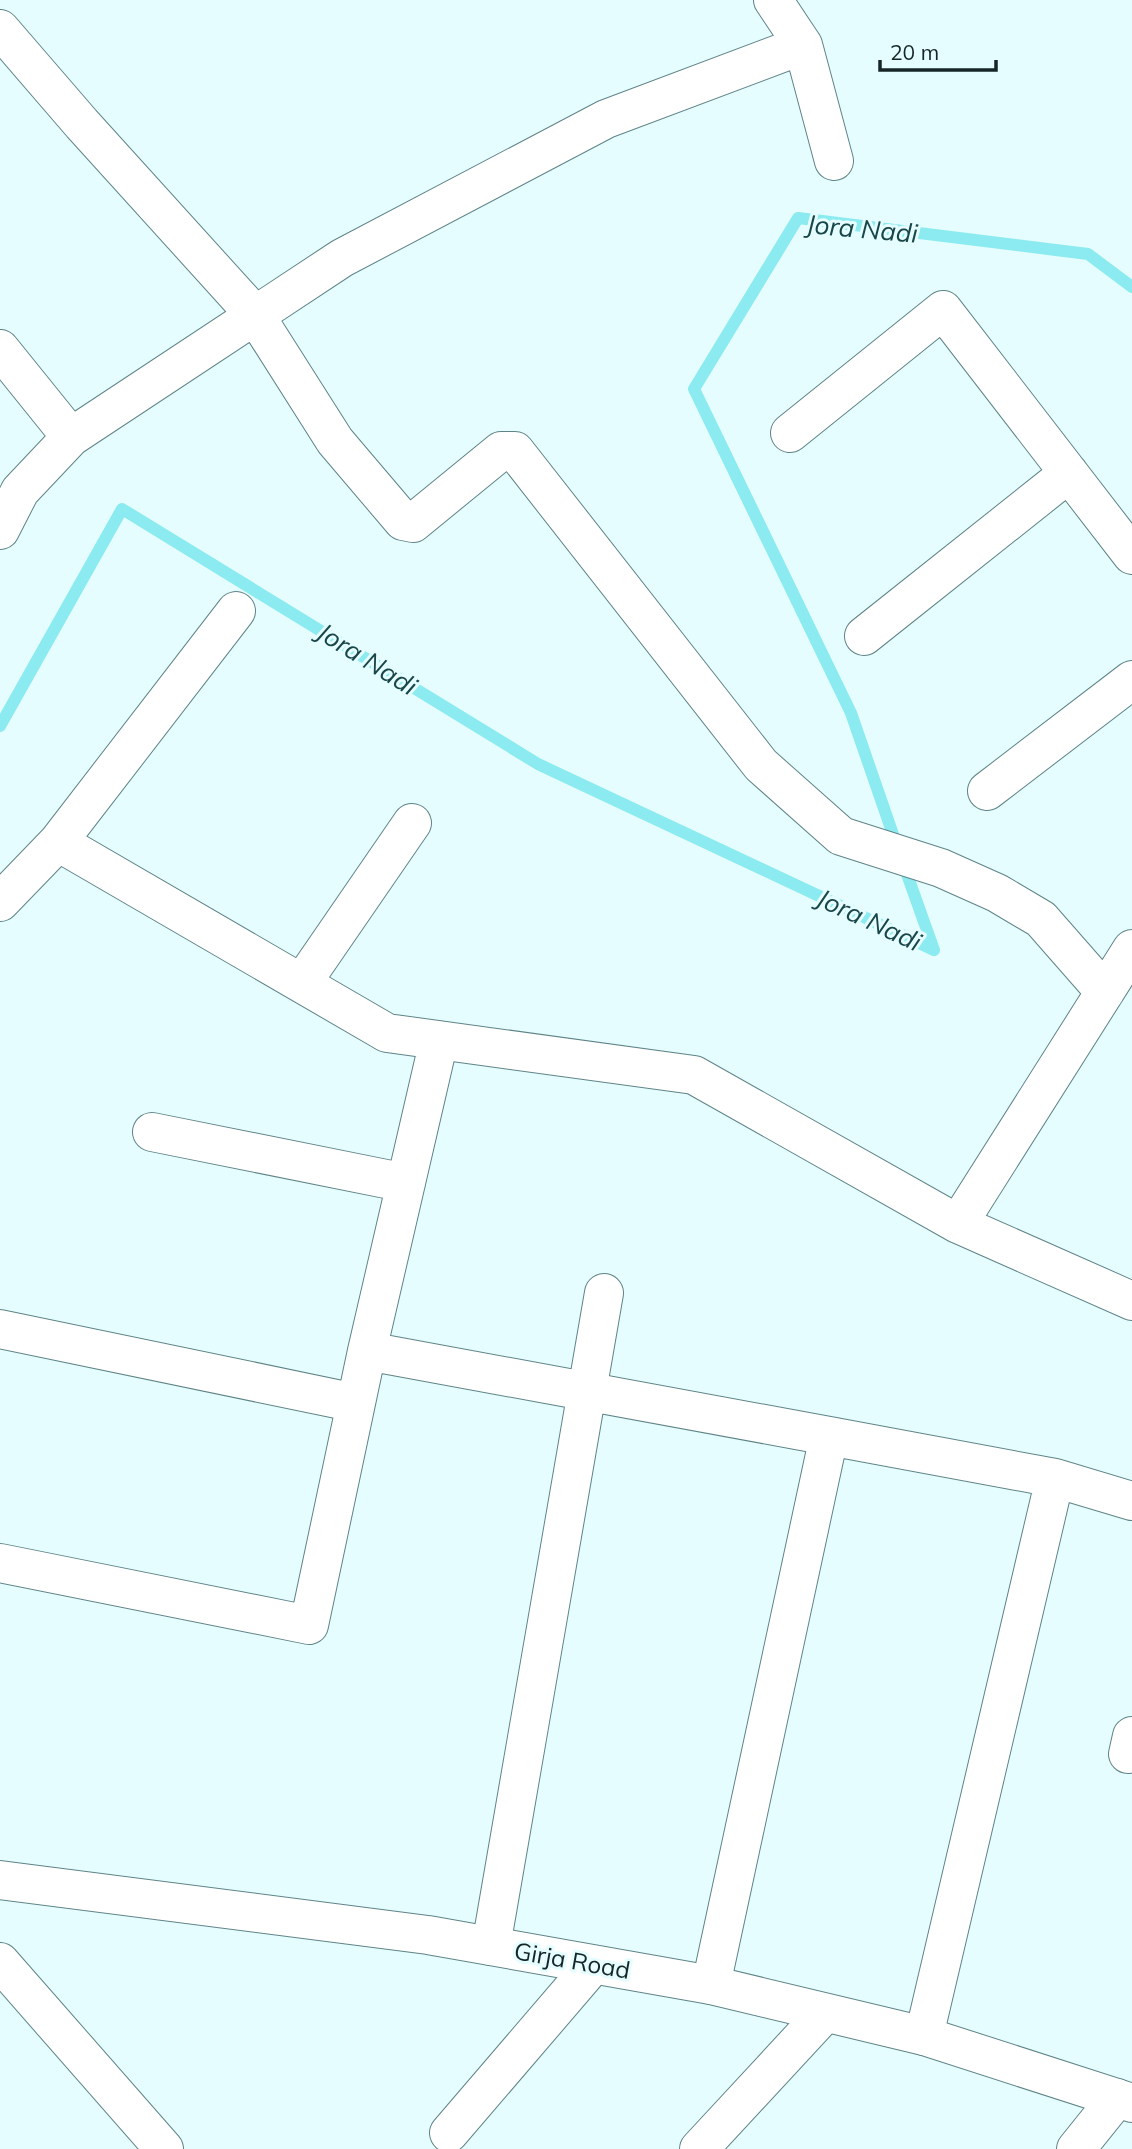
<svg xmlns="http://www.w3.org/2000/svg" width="1132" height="2149" font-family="Mulish,sans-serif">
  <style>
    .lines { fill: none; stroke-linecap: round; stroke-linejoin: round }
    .stream { stroke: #8bebf1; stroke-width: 12 }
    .minor-casing { stroke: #5f8487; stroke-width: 40 }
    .major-casing { stroke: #5f8487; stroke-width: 40 }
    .minor { stroke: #fff; stroke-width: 38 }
    .major { stroke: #fff; stroke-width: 38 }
    .labels { text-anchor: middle; stroke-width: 6; stroke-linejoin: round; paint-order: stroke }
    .street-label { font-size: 24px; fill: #162627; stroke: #e5fdff }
    .water-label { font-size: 26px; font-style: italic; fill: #194649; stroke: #e5fdff }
  </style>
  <rect width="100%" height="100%" fill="#e5fdff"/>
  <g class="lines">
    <!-- stream -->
    <path class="stream" d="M0,726l122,-217 416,255 396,186 -31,-87
      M897,846l-46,-133 -157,-324 104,-171 290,36 44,33"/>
    <defs>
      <path id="minor" d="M773,0l30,45 31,116
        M0,29l82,95 173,191 80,126 68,80 10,2 88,-72h14l246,314 80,71 100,32 56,25 44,26 64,73
        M0,349l71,88
        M790,433l153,-123 189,245
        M0,530l20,-39 51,-54 271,-179 264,-139 197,-74
        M864,636l205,-163
        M987,791l145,-111
        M58,842l329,191 307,42 264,149 174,77
        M0,902l58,-60 178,-231
        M302,983l110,-160
        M152,1132l254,51
        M958,1224l174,-275
        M0,1329l356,74
        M367,1351l462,85 -118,549
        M829,1436l226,42 -131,558
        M1055,1478l77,23
        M0,1563l309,62 58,-274 72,-311
        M1128,1754l4,-18
        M491,1946l113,-653
        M0,1962l164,187
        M449,2133l144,-168
        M699,2149l126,-136
        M1076,2149l41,-51"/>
      <path id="major" d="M0,1880l428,55 283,50 213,51 208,67"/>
    </defs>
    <!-- minor casing -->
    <use href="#minor" class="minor-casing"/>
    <!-- major casing -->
    <use href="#major" class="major-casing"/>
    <!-- minor -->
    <use href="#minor" class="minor"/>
    <!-- major -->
    <use href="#major" class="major"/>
  </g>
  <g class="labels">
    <!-- street labels -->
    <g class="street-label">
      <text transform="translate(572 1961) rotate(10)" y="8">Girja Road</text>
    </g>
    <!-- water labels -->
    <g class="water-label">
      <text transform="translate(862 229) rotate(5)" y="9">Jora Nadi</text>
      <text transform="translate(367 659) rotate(32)" y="9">Jora Nadi</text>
      <text transform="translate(869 920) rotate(25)" y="9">Jora Nadi</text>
    </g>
  </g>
  <!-- scale -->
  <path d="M880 60v10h116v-10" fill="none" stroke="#162627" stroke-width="3.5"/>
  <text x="890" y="60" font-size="21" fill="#162627" stroke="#e5fdff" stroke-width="5" paint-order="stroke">20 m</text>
</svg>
